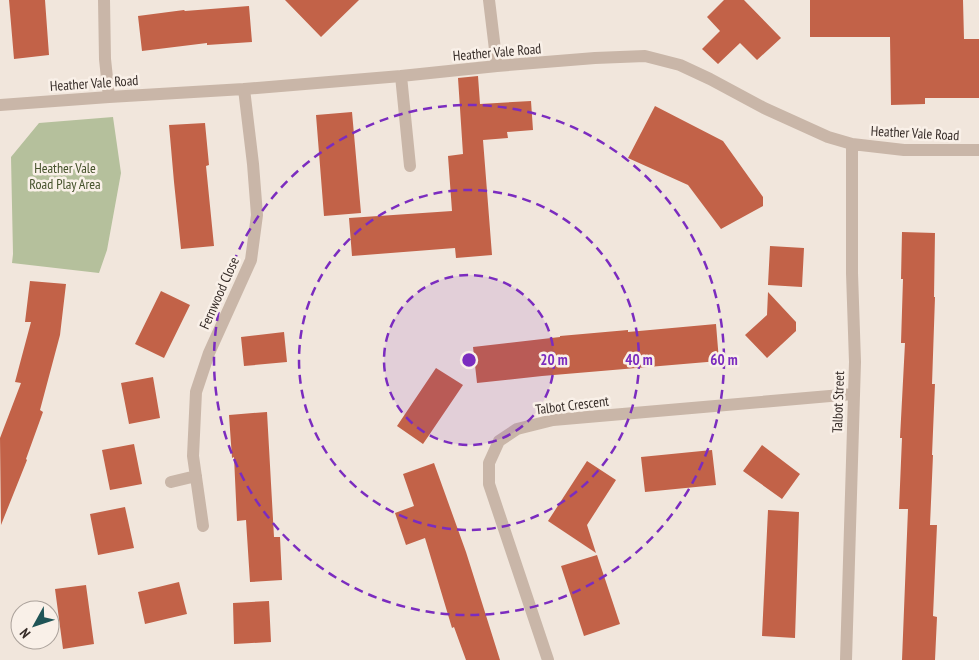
<svg xmlns="http://www.w3.org/2000/svg" width="979" height="660" font-family="'PT Sans Narrow',sans-serif">
  <style>
    .green { fill: #b5c09c }
    .building { fill: #c26248 }
    .lines { fill: none; stroke-linecap: round; stroke-linejoin: round }
    .minor { stroke: #c9b6a8; stroke-width: 12 }
    .ring { fill: none; stroke: #7b2cbf; stroke-width: 2.5; stroke-dasharray: 9 6 }
    .labels { text-anchor: middle; stroke-width: 5; stroke-linejoin: round; paint-order: stroke }
    .street-label { font-size: 14px; fill: #362c28; stroke: #f9f0e8 }
    .park-label { font-size: 14px; fill: #46532c; stroke: #f9f0e8 }
    .centre { fill: #7b2cbf; stroke: #f9f0e8; stroke-width: 2.5 }
    .ring-label { font-size: 15px; text-anchor: middle; font-weight: bold; fill: #7b2cbf; stroke: #f9f0e8; stroke-width: 5; stroke-linejoin: round; paint-order: stroke }
  </style>
  <rect width="100%" height="100%" fill="#f1e6dc"/>
  <!-- green -->
  <path class="green" d="M113,117l8,56 -14,77 -8,23 -87,-10 1,-9 -2,-97 28,-34z"/>
  <!-- building -->
  <path class="building" d="M9,0h36l4,55 -35,4z
    M285,0h74l-38,37z
    M724,0h20l37,38 -24,22 -17,-17 -22,21 -16,-15 18,-18 -13,-14z
    M810,0h153l1,39h15v59h-54v6l-34,1 -1,-68h-80z
    M249,6l3,36 -45,3v-2l-65,8 -4,-35 46,-6 1,1z
    M478,76l2,28 51,-3 2,29 -26,2 1,6 -25,2 9,115 -36,3 -1,-10 -103,8 -3,-38 103,-7 -4,-55 15,-2 -5,-76z
    M655,106l68,35 40,56v9l-42,23 -33,-44 -60,-27z
    M352,112l9,101 -37,3 -8,-101z
    M205,123l4,42 -3,1 8,80 -33,3 -7,-67 -5,-57z
    M902,232l33,1 -1,64h1l-3,87h3l-3,71h1l-3,70h7l-4,91 4,1 -2,43h-33l6,-151h-9l3,-71h-2l5,-95h-4l2,-64h-2z
    M770,246l34,2 -2,39 -34,-2z
    M30,281l36,3 -6,51 -20,75 3,2 -17,47 1,1 -26,65 -1,-87 21,-55 -6,-1 16,-60h-6z
    M161,291l29,14 -26,53 -29,-14z
    M768,292l28,30v9l-29,27 -22,-23 22,-20z
    M716,324l3,37 -177,15 -65,7 -4,-36 87,-10v-1l68,-6v2z
    M284,332l3,30 -43,4 -3,-29z
    M436,368l27,17 -40,59 -26,-18z
    M153,377l7,41 -31,6 -8,-41z
    M267,412l7,125h6l2,43 -32,2 -4,-62 -9,1 -3,-64 -2,1 -3,-43z
    M134,444l8,40 -32,6 -8,-40z
    M762,445l38,29 -18,25 -39,-28z
    M712,450l4,35 -71,7 -4,-35z
    M587,461l29,19 -29,45 9,28 -48,-32z
    M434,463l32,89 34,108h-34l-12,-33 -2,1 -27,-90 -19,7 -11,-32 19,-7 -11,-32z
    M125,507l9,41 -36,7 -8,-41z
    M768,510l31,2 -4,126 -33,-2z
    M597,555l23,69 -36,12 -23,-70z
    M179,582l8,32 -42,10 -7,-32z
    M86,585l8,59 -31,5 -8,-60z
    M269,601l2,41 -37,2 -1,-41z"/>
  <g class="lines">
    <!-- minor -->
    <path class="minor" d="M104,0l1,59 4,38
      M489,0l8,66
      M401,76l9,90
      M0,105l109,-8 135,-8 157,-13 96,-10 98,-8 50,-2 35,9 30,14 54,29 64,29 24,7 52,6h75
      M171,482l25,-6
      M203,526l-10,-70 3,-64 13,-39 42,-93 6,-45 -4,-51 -9,-75
      M548,660l-59,-176v-21l10,-22 18,-12 36,-9 300,-26
      M846,660l9,-298 -3,-89v-129"/>
  </g>
  <!-- distance rings -->
  <circle cx="469" cy="360" r="85" fill="#7b2cbf" fill-opacity=".12"/>
  <g class="ring">
    <circle cx="469" cy="360" r="85"/>
    <circle cx="469" cy="360" r="170"/>
    <circle cx="469" cy="360" r="255"/>
  </g>
  <g class="labels">
    <!-- street labels -->
    <g class="street-label">
      <text transform="translate(497 52) rotate(-5)" y="5">Heather Vale Road</text>
      <text transform="translate(94 83) rotate(-4)" y="5">Heather Vale Road</text>
      <text transform="translate(915 133) rotate(3)" y="5">Heather Vale Road</text>
      <text transform="translate(219 293) rotate(-66)" y="5">Fernwood Close</text>
      <text transform="translate(838 402) rotate(-88)" y="5">Talbot Street</text>
      <text transform="translate(572 405) rotate(-7)" y="5">Talbot Crescent</text>
    </g>
    <!-- park labels -->
    <g class="park-label">
      <text x="65" y="173">Heather Vale<tspan x="65" dy="16">Road Play Area</tspan></text>
    </g>
  </g>
  <circle cx="469" cy="360" r="8" class="centre"/>
  <g class="ring-label">
    <text x="554" y="365">20 m</text>
    <text x="639" y="365">40 m</text>
    <text x="724" y="365">60 m</text>
  </g>
  <!-- north arrow -->
  <g transform="translate(35 625) rotate(230)"><circle r="24" fill="#f9f0e8" stroke="#aba29b"/>
  <path d="M0-4L9 19L0 12L-9 19Z" fill="#1f5456"/>
  <text y="-8" font-size="14" font-weight="bold" text-anchor="middle" fill="#362c28">N</text>
  </g>
</svg>
